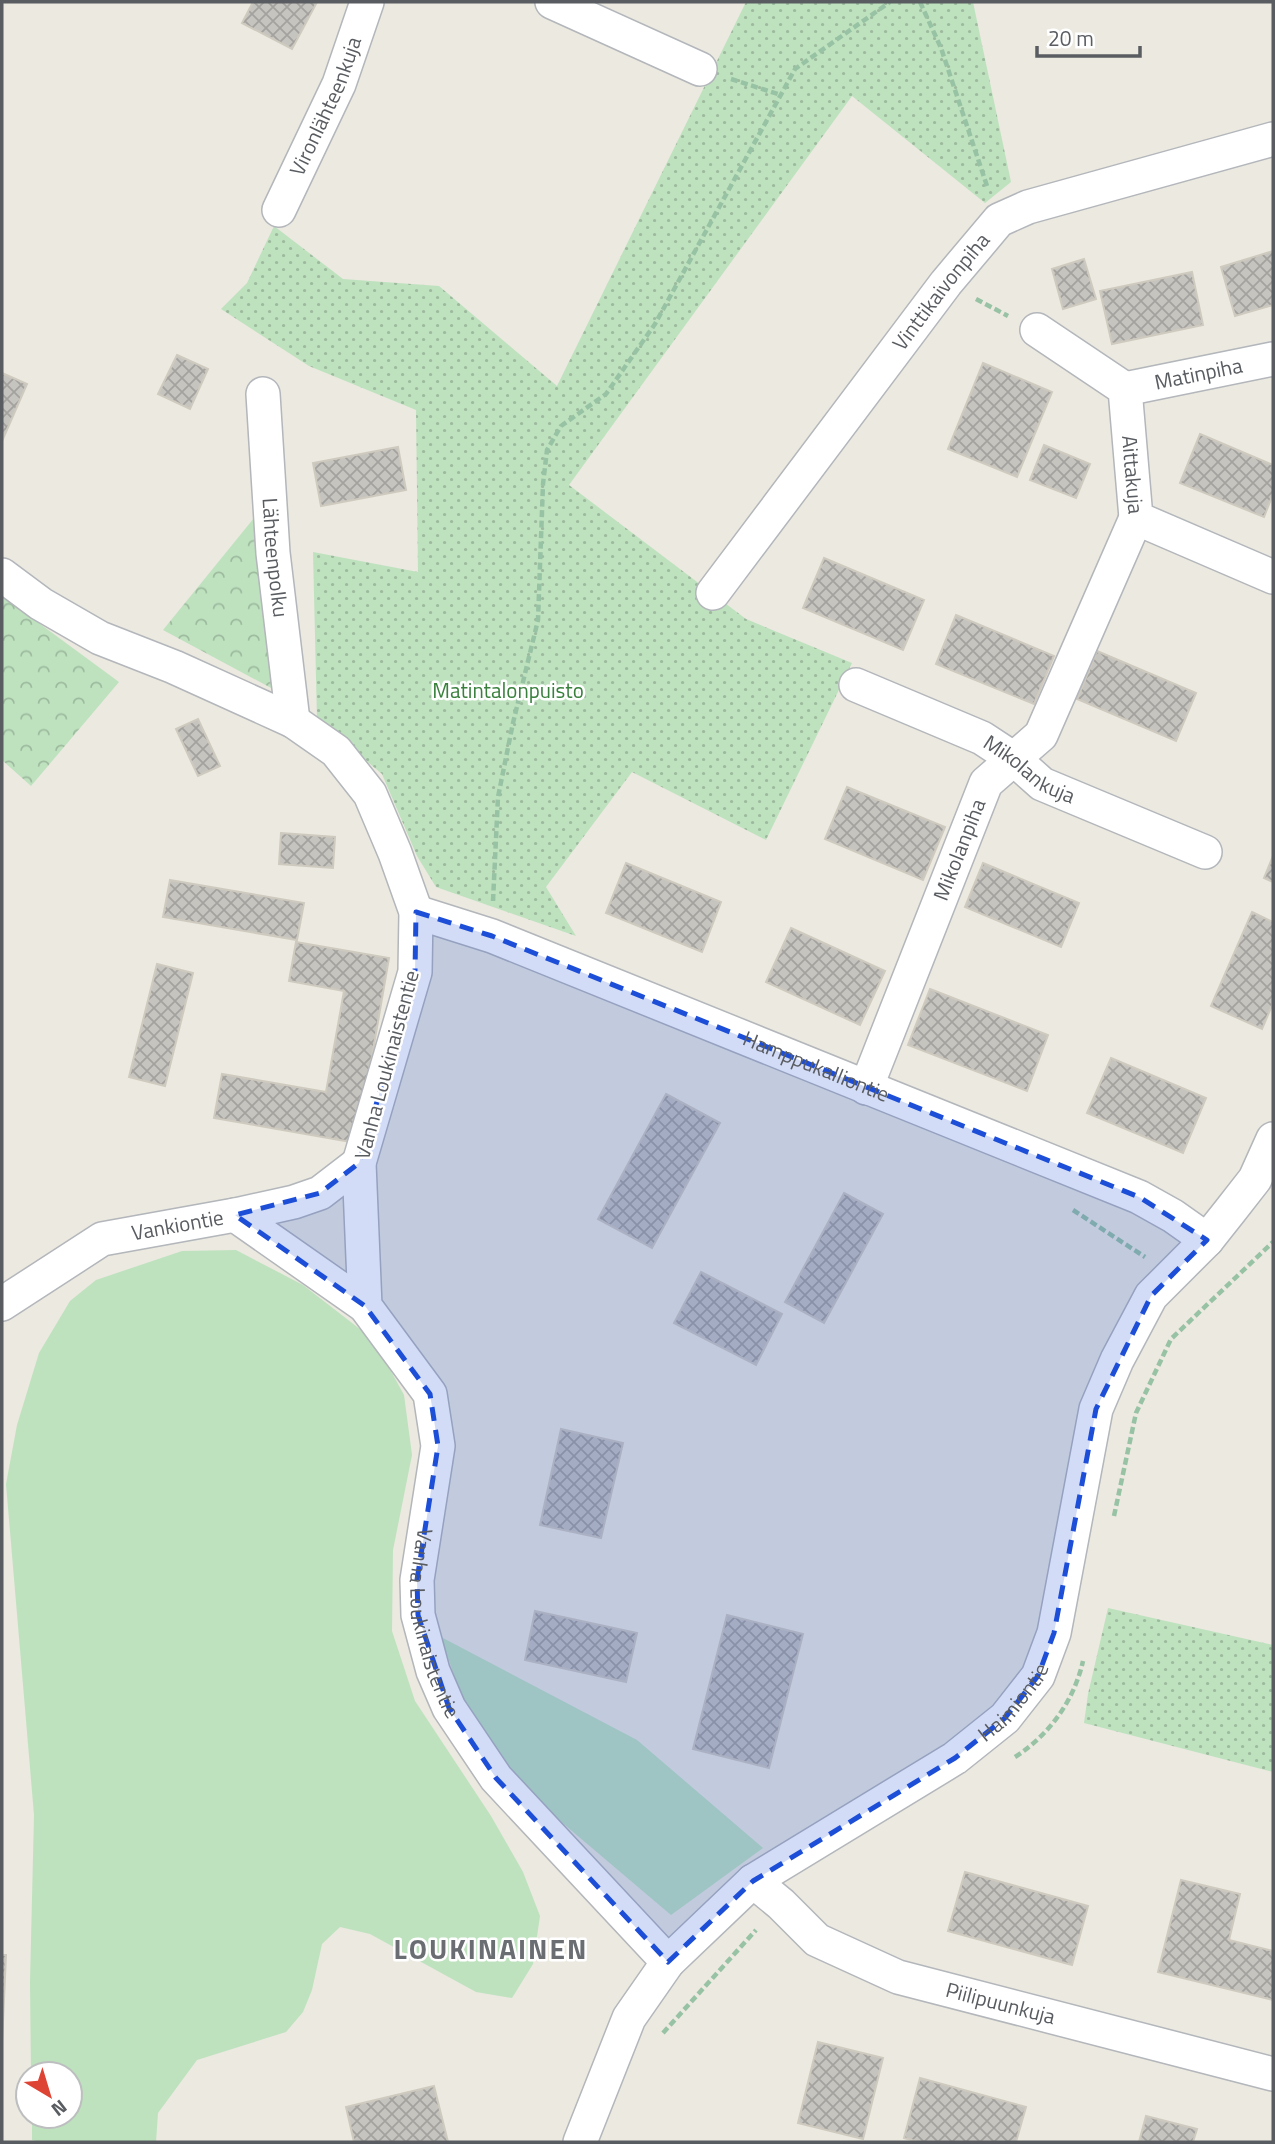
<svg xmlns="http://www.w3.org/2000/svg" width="1275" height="2144" font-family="'Titillium Web',sans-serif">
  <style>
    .grass { fill: #bee2be }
    .forest { fill: url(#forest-crowns) }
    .park { fill: url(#park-dots) }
    .building { fill: url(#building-cross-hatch); stroke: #cfcabf; stroke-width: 2 }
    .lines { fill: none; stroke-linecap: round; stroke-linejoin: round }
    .minor-casing { stroke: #b3b6ba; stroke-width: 36 }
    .path { stroke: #98c2a4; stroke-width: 4.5; stroke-dasharray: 7 3.5; stroke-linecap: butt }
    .minor { stroke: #fff; stroke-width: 33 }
    .marked { fill: #1d4ed8; fill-opacity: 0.2; stroke: #1d4ed8; stroke-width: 5; stroke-dasharray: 14 9; stroke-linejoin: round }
    .labels { text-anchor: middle; stroke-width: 5; stroke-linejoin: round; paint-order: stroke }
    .street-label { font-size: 21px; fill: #595c60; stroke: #fff }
    .park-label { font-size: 21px; fill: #39803d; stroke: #fff }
    .district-label { font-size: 28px; font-weight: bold; letter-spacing: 2px; fill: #6a6e72; stroke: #fff }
  </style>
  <defs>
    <pattern id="forest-crowns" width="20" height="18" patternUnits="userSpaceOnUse" patternTransform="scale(1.75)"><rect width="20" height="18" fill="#bee2be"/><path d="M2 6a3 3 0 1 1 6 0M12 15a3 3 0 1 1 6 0" fill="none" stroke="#9dba9e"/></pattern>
    <pattern id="park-dots" width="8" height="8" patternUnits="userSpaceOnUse" patternTransform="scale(1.75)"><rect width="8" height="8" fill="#bee2be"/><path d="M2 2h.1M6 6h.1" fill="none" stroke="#9dba9e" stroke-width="1.8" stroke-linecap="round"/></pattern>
    <pattern id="building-cross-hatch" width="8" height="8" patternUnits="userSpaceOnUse" patternTransform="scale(1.75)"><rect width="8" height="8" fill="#c6c4be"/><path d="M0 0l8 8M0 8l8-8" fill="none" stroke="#a4a29e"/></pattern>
  </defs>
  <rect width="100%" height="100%" fill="#ebe9e0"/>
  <!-- grass -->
  <path class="grass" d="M236,1250l67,35 71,55 30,55 8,60 -19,95 -1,81 23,70 76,115 32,56 17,44 -7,48 -21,34 -36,-6 -106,-58 -30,-7 -18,17 -10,46 -9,22 -17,20 -89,28 -39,53 -2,29h-117l-7,-2v-24h38v-42h-39l-1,-92 4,-167 -28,-331 11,-59 22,-72 31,-52 26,-21 86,-29z
    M441,1637l196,103 126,108 -92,67 -145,-123 -58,-76z"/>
  <!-- forest -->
  <path class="forest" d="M254,518l19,171 -110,-59z
    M2,596l117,86 -88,104 -29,-26z"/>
  <!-- park -->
  <path class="park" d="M746,2h227l38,180 -26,21 -133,-107 -283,389 177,134 106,44 -86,177 -134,-68 -86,115 30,49 -140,-49 -19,-31 -35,-82 -65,-55 -4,-167 105,20 -2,-162 -107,-44 -88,-57 26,-26 27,-57 69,53 96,7 118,100z
    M1108,1608l165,37v127l-189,-49 4,-29z"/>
  <!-- building -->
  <path class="building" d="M253,2h64l-25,47 -50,-26z
    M1273,251v54l-38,11 -14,-49z
    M1084,259l12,40 -33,10 -11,-40z
    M1192,272l11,53 -91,19 -12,-53z
    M177,355l31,14 -18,40 -32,-15z
    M983,363l69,29 -35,85 -69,-28z
    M2,373l25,11 -25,57z
    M1200,434l73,31v29l-9,23 -84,-34z
    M1044,445l46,19 -14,34 -46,-18z
    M398,447l8,43 -85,16 -8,-43z
    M824,558l100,42 -21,50 -100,-42z
    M956,615l98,41 -20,48 -98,-40z
    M1097,651l99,42 -20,48 -99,-42z
    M198,719l22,47 -22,10 -22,-47z
    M847,787l98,40 -22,53 -98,-41z
    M281,833l54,4 -2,31 -54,-4z
    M1273,856v26l-9,-4z
    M626,863l95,39 -19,50 -96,-39z
    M983,863l96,40 -18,44 -96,-40z
    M170,880l134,23 -7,37 -134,-23z
    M1252,912l21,10v81l-11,26 -51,-23z
    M791,928l94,43 -25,54 -94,-43z
    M296,942l93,16 -32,185 -143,-25 8,-44 104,18 18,-101 -55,-10z
    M157,964l36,9 -28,113 -36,-9z
    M930,989l118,46 -21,56 -119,-46z
    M1111,1058l95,40 -23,55 -96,-40z
    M666,1094l54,29 -68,125 -54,-29z
    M844,1193l39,21 -59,109 -39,-21z
    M701,1272l81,42 -26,51 -82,-42z
    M561,1429l62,14 -22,95 -61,-13z
    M535,1611l102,22 -11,49 -101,-22z
    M727,1615l76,19 -34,134 -76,-19z
    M965,1872l123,34 -16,59 -124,-34z
    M1181,1880l59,14 -11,46 44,11v49l-115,-28z
    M2,1955h4l-4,88z
    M818,2042l65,16 -20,81 -65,-16z
    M920,2078l106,29 -10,35h-97l-15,-4z
    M434,2086l14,56h-94l-8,-35z
    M1146,2116l51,13 -4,13h-54z"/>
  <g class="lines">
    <defs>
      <g id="minor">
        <path d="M552,2l148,67"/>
        <path id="s1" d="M279,210l60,-126 28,-82"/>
        <path id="s2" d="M1037,330l88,59 11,129 137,59"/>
        <path id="s3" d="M1125,389l148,-30"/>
        <path id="s4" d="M263,394l10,159 20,168"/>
        <path id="s5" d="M2,575l39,29 59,34 74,29 119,54 43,30 34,43 25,59 21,59 -1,60 -56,191 6,143 65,88 8,52 -21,134 1,35 15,56 16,37 47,70 172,184"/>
        <path id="s6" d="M713,593l233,-310 53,-63 29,-13 245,-68"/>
        <path id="s7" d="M856,685l126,53 32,21 28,25 163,68"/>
        <path id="s8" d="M416,912l76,24 647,261 34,19 34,24"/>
        <path id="s9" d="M866,1088l120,-305 55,-48 95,-217"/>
        <path d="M235,1215l130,91"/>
        <path id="s10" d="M2,1304l100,-65 133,-24 59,-13 26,-9 39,-30"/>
        <path id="s11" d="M753,1881l28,23 36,36 81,37 375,97"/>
        <path id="s12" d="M580,2142l49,-124 39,-56 85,-81 202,-123 50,-40 33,-42 16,-43 42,-224 21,-49 34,-64 56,-56 23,-29 25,-32 18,-40"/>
      </g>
    </defs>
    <!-- minor casing -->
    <use href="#minor" class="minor-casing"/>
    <!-- path -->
    <path class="path" d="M920,2l21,46 47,141
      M731,79l50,16
      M976,299l32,17
      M493,901l5,-104 15,-74 25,-103 5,-136 4,-34 14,-24 45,-32 49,-70 140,-255 95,-67
      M1073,1210l72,47
      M1114,1516l22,-103 35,-74 102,-97
      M1015,1757c34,-22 59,-56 68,-96
      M663,2033l93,-103"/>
    <!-- minor -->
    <use href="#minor" class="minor"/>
  </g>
  <!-- marked area -->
  <path class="marked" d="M416,912l76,24 647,261 68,43 -56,56 -55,113 -42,224 -16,43 -33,42 -50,40 -202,123 -85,81 -172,-184 -47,-70 -31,-93 -1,-35 21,-134 -8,-52 -65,-88 -130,-91 85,-22 39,-30 56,-191z"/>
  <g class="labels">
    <!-- street labels -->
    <g class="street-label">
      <text dy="7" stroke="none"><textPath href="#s1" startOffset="114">Vironlähteenkuja</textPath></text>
      <text dy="7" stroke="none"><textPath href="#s6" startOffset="378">Vinttikaivonpiha</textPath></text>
      <text dy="7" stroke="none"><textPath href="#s3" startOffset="75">Matinpiha</textPath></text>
      <text dy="7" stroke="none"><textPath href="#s2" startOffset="192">Aittakuja</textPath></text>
      <text dy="7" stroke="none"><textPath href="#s4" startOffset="164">Lähteenpolku</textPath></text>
      <text dy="7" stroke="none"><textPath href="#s7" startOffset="194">Mikolankuja</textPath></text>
      <text dy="7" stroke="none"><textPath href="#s9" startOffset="256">Mikolanpiha</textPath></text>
      <text transform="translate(387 1065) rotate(-75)" y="7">Vanha Loukinaistentie</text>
      <text dy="7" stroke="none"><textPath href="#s8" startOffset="429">Hamppukalliontie</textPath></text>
      <text dy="7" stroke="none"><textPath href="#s10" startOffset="196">Vankiontie</textPath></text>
      <text dy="7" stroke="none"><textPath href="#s5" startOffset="1306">Vanha Loukinaistentie</textPath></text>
      <text dy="7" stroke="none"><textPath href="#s12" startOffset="637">Haimiontie</textPath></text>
      <text dy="7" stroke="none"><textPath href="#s11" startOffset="282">Piilipuunkuja</textPath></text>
    </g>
    <!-- park labels -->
    <g class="park-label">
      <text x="508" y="698">Matintalonpuisto</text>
    </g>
    <!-- district labels -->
    <g class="district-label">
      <text x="491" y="1959">LOUKINAINEN</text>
    </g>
  </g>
  <!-- border -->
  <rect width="1275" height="2144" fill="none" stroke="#595c60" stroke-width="7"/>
  <!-- north arrow -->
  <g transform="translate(49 2095) rotate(142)"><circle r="33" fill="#ffffff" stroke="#bdbebf" stroke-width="2"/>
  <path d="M0-5L12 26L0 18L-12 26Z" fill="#de4434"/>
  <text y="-10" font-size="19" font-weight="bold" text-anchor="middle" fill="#595c60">N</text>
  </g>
  <!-- scale -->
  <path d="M1037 46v10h103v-10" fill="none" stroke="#595c60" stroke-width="3.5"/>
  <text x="1048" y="46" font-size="21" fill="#595c60" stroke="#ffffff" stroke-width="5" paint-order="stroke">20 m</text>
</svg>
